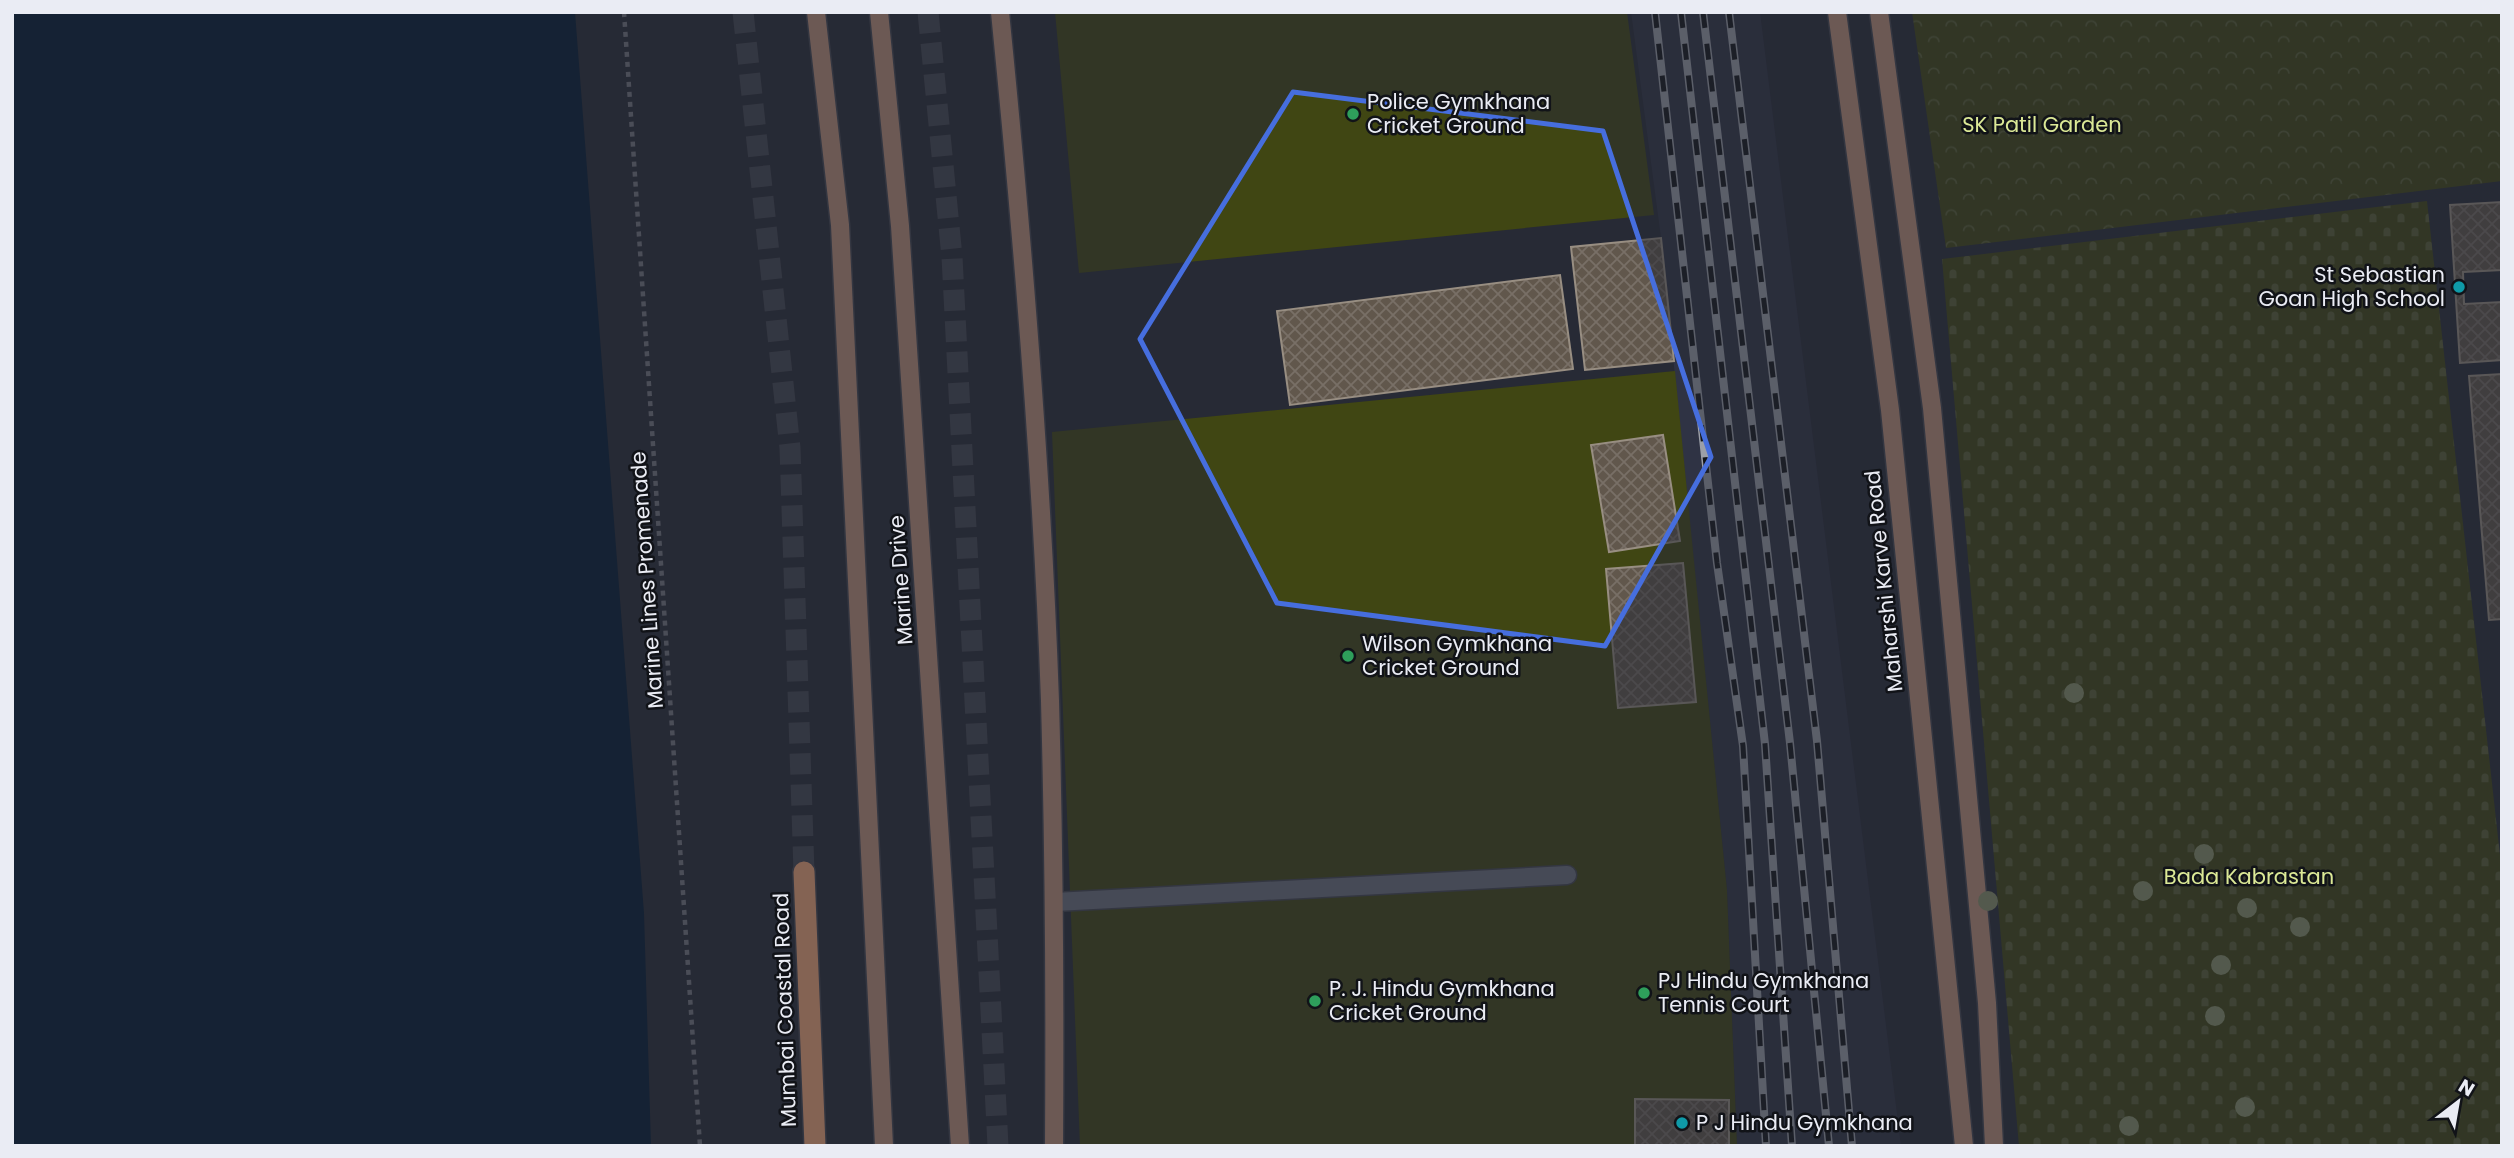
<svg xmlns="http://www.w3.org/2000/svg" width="2514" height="1158" font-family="Poppins,sans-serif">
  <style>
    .built { fill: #2f3344 }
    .cemetery { fill: url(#cemetery-stones) }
    .park { fill: url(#park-crowns) }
    .pitch { fill: #404613 }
    .water { fill: #001a33 }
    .building { fill: url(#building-cross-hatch); stroke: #988e82; stroke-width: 2 }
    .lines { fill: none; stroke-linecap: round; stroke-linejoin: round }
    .highway-tunnel { stroke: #444752; stroke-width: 21; stroke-dasharray: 21 10; stroke-linecap: butt }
    .minor-casing { stroke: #444650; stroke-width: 21 }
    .major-casing { stroke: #444650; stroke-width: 21 }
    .highway-casing { stroke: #444650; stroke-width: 24 }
    .path { stroke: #767882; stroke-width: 4.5; stroke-dasharray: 5 5; stroke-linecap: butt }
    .minor { stroke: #6e727f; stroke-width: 18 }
    .major { stroke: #c0927b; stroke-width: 18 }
    .highway { stroke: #f7a879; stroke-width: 21 }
    .rail-casing { stroke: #9c9fa8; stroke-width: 8 }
    .rail { stroke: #111318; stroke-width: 5; stroke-dasharray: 16; stroke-linecap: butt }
    .tree { fill: #8a926a }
    .marked { fill: none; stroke: #466ede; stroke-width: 5; stroke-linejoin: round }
    .leisure-dot { fill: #2e9e5b; stroke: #111318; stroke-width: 2.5 }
    .culture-dot { fill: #0f9aa8; stroke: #111318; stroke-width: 2.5 }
    .labels { text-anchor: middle; stroke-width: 5; stroke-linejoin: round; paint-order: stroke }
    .poi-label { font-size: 21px; fill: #eaecf4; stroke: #111318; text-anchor: start }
    .park-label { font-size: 21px; fill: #dbe896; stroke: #111318 }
    .street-label { font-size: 21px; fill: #eaecf4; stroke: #111318 }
  </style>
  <defs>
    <pattern id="cemetery-stones" width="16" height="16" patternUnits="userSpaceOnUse" patternTransform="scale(1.75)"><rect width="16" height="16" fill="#404613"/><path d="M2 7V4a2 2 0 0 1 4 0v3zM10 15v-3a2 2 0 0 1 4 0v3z" fill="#5c6136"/></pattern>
    <pattern id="park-crowns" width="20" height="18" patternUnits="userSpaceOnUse" patternTransform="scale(1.75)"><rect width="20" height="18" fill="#404613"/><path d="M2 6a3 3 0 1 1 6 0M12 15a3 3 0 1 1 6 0" fill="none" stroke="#5c6136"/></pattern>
    <pattern id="building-cross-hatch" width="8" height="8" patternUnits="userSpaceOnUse" patternTransform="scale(1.75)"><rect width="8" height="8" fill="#61574c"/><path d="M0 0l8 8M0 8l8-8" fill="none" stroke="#786f66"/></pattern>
  </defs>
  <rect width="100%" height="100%" fill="#272a35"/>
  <!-- built -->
  <path class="built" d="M1631,12h129l141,1134h-164l-10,-256 -66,-652z"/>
  <!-- cemetery -->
  <path class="cemetery" d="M2427,201l75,672v273h-483l-77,-887z"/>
  <!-- park -->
  <path class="park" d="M1912,12h590v169l-556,67z"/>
  <!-- pitch -->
  <path class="pitch" d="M1055,12h572l27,203 -575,58z
    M1675,371l52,519 10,256h-657l-28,-714z"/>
  <!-- water -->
  <path class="water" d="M12,12h563l69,901 7,233h-639z"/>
  <!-- building -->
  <path class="building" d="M2502,202v68l-39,2 1,32 38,-2v58l-42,3 -10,-158z
    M1661,238l13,123 -89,9 -14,-123z
    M1560,275l13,94 -283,36 -13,-94z
    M2502,374v245l-13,1 -20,-244z
    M1663,435l17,106 -71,11 -18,-107z
    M1683,563l13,139 -78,6 -12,-139z
    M1635,1099l94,1v46h-94z"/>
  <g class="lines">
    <!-- highway-tunnel -->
    <path class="highway-tunnel" d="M743,12l47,436 14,424
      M928,12l24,245 46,889"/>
    <defs>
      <path id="minor" d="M1055,902l512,-27"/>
      <path id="major" d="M816,12l24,213 44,921
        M879,12l21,214 60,920
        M1000,12c23,229 42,459 50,689 4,148 5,296 4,445
        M1837,12l53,398 74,736
        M1879,12l53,396 55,595 7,143"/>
      <path id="highway" d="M804,872l11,274"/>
    </defs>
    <!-- minor casing -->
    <use href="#minor" class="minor-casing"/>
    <!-- major casing -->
    <use href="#major" class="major-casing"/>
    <!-- highway casing -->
    <use href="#highway" class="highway-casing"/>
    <!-- path -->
    <path class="path" d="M624,12l76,1134"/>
    <!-- minor -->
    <use href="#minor" class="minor"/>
    <!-- major -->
    <use href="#major" class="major"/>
    <!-- highway -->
    <use href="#highway" class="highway"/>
    <defs>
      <path id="rail" d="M1655,12l62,551 26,183 23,400
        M1681,12l84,732 27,402
        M1703,12l87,731 39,403
        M1729,12l88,729 35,405"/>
    </defs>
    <!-- rail casing -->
    <use href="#rail" class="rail-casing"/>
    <!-- rail -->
    <use href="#rail" class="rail"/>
  </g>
  <!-- trees -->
  <g class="tree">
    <circle cx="2074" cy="693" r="10"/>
    <circle cx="2204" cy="854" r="10"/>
    <circle cx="2143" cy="891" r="10"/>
    <circle cx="1988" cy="901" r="10"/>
    <circle cx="2247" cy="908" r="10"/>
    <circle cx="2300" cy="927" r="10"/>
    <circle cx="2221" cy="965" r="10"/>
    <circle cx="2215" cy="1016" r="10"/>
    <circle cx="2245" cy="1107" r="10"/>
    <circle cx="2129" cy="1126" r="10"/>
  </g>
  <!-- marked area -->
  <path d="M0 0H2514V1158H0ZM1293,92l310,39 108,326 -106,189 -328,-43 -137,-264z" fill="#272a35" fill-opacity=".55" fill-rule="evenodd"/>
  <path class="marked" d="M1293,92l310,39 108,326 -106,189 -328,-43 -137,-264z"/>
  <!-- markers -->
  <g class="leisure-dot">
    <circle cx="1353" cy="114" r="7"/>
    <circle cx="1348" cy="656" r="7"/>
    <circle cx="1644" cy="993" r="7"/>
    <circle cx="1315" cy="1001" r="7"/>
  </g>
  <g class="culture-dot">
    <circle cx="2459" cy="287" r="7"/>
    <circle cx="1682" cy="1123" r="7"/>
  </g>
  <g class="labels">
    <!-- poi labels -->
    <g class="poi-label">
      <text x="1367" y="109">Police Gymkhana<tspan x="1367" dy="24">Cricket Ground</tspan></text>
      <text x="2445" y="282" text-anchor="end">St Sebastian<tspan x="2445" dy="24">Goan High School</tspan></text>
      <text x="1362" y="651">Wilson Gymkhana<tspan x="1362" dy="24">Cricket Ground</tspan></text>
      <text x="1658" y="988">PJ Hindu Gymkhana<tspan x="1658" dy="24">Tennis Court</tspan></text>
      <text x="1329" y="996">P. J. Hindu Gymkhana<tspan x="1329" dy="24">Cricket Ground</tspan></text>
      <text x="1696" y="1130">P J Hindu Gymkhana</text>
    </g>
    <!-- park labels -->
    <g class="park-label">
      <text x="2042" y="132">SK Patil Garden</text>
      <text x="2249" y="884">Bada Kabrastan</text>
    </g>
    <!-- street labels -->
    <g class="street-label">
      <text transform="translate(647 580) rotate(-94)" y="7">Marine Lines Promenade</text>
      <text transform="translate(901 580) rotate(-94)" y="7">Marine Drive</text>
      <text transform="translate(1884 581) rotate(-96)" y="7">Maharshi Karve Road</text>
      <text transform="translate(785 1010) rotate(-92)" y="7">Mumbai Coastal Road</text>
    </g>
  </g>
  <!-- border -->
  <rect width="2514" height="1158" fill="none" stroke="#eaecf4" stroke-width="28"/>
  <!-- north arrow -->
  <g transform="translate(2458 1102) rotate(31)" stroke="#111318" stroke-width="5" paint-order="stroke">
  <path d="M0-5L12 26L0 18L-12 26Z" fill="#eaecf4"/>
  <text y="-10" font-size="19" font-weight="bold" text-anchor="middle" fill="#eaecf4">N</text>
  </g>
</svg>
